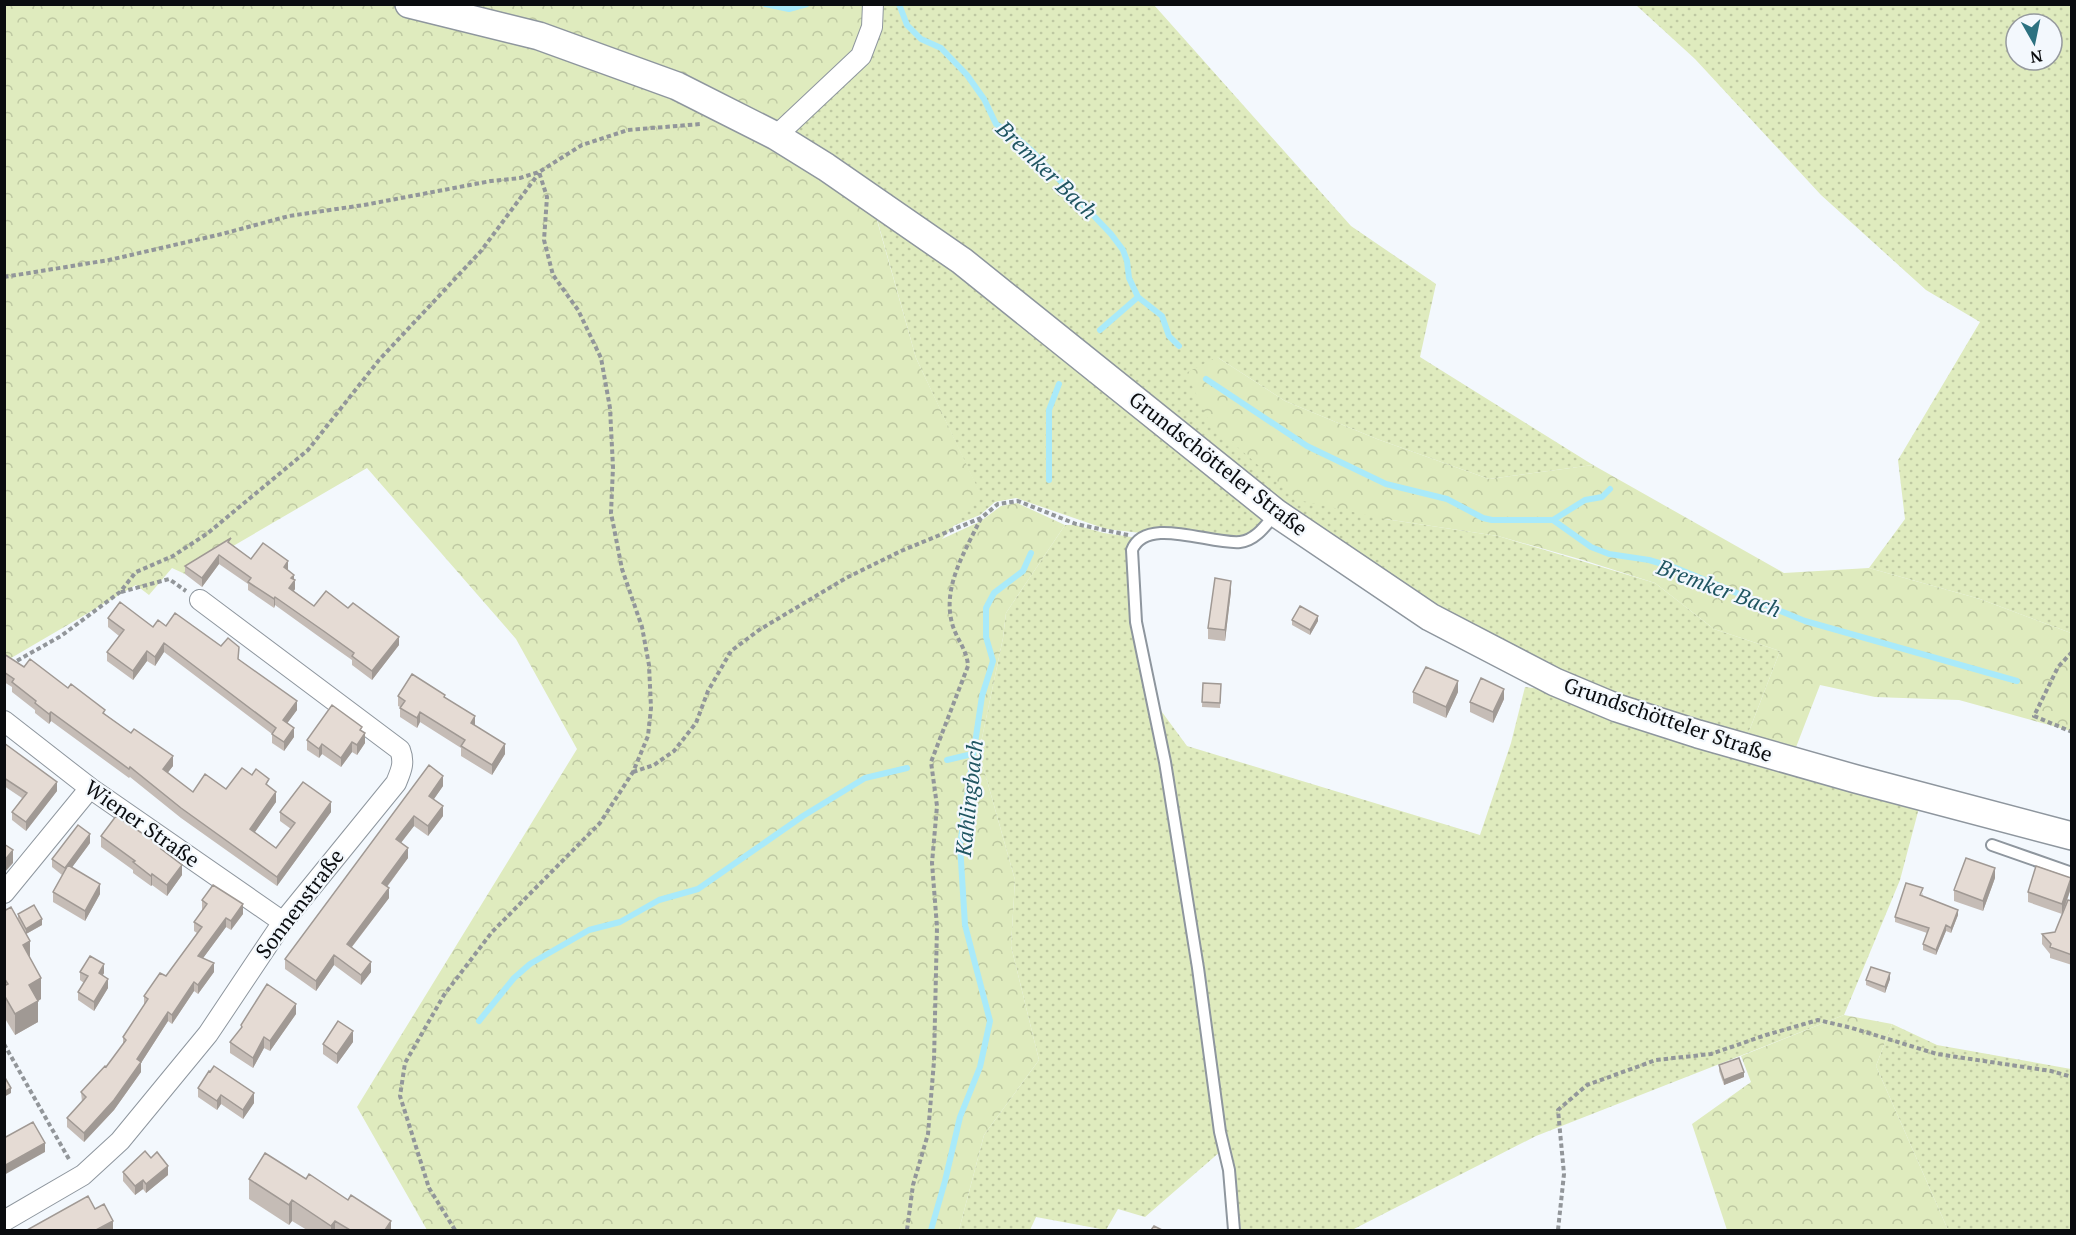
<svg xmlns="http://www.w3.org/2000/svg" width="2076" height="1235" font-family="'PT Serif',serif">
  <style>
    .grass { fill: url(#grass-dots); fill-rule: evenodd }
    .forest { fill: url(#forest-crowns) }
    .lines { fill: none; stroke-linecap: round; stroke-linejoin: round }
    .stream { stroke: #a9eafa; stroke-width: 6 }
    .lane-casing { stroke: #8e969e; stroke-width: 14 }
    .street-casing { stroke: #8e969e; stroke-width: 22 }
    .secondary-casing { stroke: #8e969e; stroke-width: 30 }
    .path { stroke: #92969a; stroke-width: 4; stroke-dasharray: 4.5 3; stroke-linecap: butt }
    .lane { stroke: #fff; stroke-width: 10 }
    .street { stroke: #fff; stroke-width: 20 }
    .secondary { stroke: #fff; stroke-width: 27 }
    .wall { fill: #c5bcb6 }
    .shaded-wall { fill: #a09994 }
    .building { fill: #e5dbd4; stroke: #a09994; stroke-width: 1.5 }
    .labels { text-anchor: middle; stroke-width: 4.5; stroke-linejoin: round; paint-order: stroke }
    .street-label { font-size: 21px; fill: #0a0c0f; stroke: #f3f8fd }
    .water-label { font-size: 22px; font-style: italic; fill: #1f5561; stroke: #f3f8fd }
  </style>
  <defs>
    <pattern id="grass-dots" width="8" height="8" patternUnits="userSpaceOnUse" patternTransform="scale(1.5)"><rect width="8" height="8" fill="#dfebbe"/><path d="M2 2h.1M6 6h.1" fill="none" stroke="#bec8a2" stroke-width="1.8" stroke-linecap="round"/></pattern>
    <pattern id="forest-crowns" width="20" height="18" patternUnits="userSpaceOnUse" patternTransform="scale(1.5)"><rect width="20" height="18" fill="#dfebbe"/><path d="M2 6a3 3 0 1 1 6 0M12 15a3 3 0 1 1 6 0" fill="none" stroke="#bec8a2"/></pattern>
  </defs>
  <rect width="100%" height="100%" fill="#f3f8fd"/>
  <!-- grass -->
  <path class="grass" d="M873,5h281l197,221 85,58 -16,73 173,108 -104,14 -112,-40 -92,-38 -68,-44 168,162 113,17 157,47 59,46 66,22 -34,88 -48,-5 -268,-117 -654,-481z
    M1636,5h435v628l-91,-34 -111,-31 36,-49 -7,-59 82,-138 -54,-32 -105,-95 -126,-136zM2016,24h36v36h-36z
    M875,212l81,56 311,248 -9,14 -19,9 -98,-6 -35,-4 -90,-31 -21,4 -15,13 -27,11 26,-34 -63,-134z
    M1065,525h10l29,8 34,5 -7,11 90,602 -76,66 -27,-8 -12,21 -70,-13 -6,13h-71l25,-95 55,-75 -28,-114 4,-66 -36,-128 24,-114 3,-25z
    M1525,687l24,3 370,118 -19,72 -56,135 -308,121 -184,94h-111l-34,-227 -48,-295 28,38 293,89 31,-92z
    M1892,1024l45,21 134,24v161h-123l-72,-164z"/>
  <!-- forest -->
  <path class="forest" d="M5,5h868l-12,51 -85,80 95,63 45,159 65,137 -39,44 39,-18 20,-15 16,-3 48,22 -59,88 -3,25 -24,114 36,128 -4,66 28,114 -55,75 -25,95h-532l-70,-123 220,-358 -61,-110 -149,-171 -182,106 -13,-6 -23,27 -13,-10 -130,76 -1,-2z
    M1217,357l68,44 92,38 112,40 104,-14 191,108 85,-5 111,31 91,34v98l-112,-31 -84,-3 -55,-12 -27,70 -47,-16 34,-88 -66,-22 -59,-46 -72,-23 -85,-24 -113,-17 -87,-19 -88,-77 -24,-50z
    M1844,1015l48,9 -16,42 72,164h-221l-35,-106 59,-42 -10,-26z"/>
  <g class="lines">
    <!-- stream -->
    <path class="stream" d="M765,4l24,5 18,-5
      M899,4l8,21 14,14 20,9 26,27 17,24 12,25 19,12 17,15 79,83 12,16 4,11 2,17 9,19 24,19 7,20 10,10
      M1100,330l38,-33
      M1206,379l101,67 79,38 61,15 36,19 9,2h61l38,27 18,7 40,6 27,8 129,53 212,60
      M1049,480v-70l10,-26
      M1553,520l32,-20 17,-3 8,-8
      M947,760l25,-6
      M479,1021l35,-43 16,-14 59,-34 31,-8 39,-22 39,-11 105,-73 62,-38 42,-10
      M931,1230l14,-49 15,-64 20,-50 10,-46 -25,-96 -5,-80 22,-149 11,-35 -7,-24v-29l8,-15 29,-22 8,-18"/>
    <defs>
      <path id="lane" d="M1992,845l80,28
        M1234,1230l-5,-60 -9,-38 -22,-164 -33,-206 -29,-140 -4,-72c14,-35 79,-5 108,-8 16,-2 26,-17 35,-28"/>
      <path id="street" d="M776,136l85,-80 11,-29 1,-23
        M4,721l86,67 193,134
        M4,893l86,-105
        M4,1221l79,-46 37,-34 88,-107 75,-112 113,-139c5,-12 9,-20 4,-33l-200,-150"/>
      <path id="secondary" d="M409,4l130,32 138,50 99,50 50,31 136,94 314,252 154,104 125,65 62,26 81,26 158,45 216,57"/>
    </defs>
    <!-- lane casing -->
    <use href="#lane" class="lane-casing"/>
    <!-- street casing -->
    <use href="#street" class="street-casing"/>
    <!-- secondary casing -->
    <use href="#secondary" class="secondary-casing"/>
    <!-- path -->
    <path class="path" d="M4,277l105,-17 113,-26 67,-18 75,-11 127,-24 29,-3 19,-6 43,-27 46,-15 72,-6
      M121,592l48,-13 17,12
      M2072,652l-14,15 -24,49 38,16
      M4,668l57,-32 59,-44 16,-20 37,-16 35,-23 100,-83 71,-90 102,-109 58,-78
      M633,772l21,-7 20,-14 22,-28 12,-32 23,-40 28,-21 87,-52 55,-27 80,-33 17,-14 20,-3 58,23 52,11
      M4,1044l66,117
      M455,1230l-26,-42 -29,-92 5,-33 39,-68 48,-63 108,-109 33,-51 15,-36 3,-28 -2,-43 -7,-38 -20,-58 -11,-56 2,-46 -3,-59 -9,-50 -23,-48 -25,-35 -9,-35 3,-43 -8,-25
      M907,1230l6,-45 15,-51 6,-73 3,-134 -5,-64 5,-57 -6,-44 37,-96c-1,-17 -12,-27 -16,-43 -10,-37 14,-73 29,-105
      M1558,1230l6,-56 -6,-64 29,-25 69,-25 55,-6 55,-19 52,-15 34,8 85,26 114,17 21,6"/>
    <!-- lane -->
    <use href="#lane" class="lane"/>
    <!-- street -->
    <use href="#street" class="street"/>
    <!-- secondary -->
    <use href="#secondary" class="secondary"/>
  </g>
  <!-- wall -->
  <path class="wall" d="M231,544l20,15 37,11 6,9 1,10 -1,2 20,15 85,39 -27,35 -20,-15v-5l-27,-19 -50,-36 -1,3 -26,-18v-6l-29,-20 -17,23 -17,-13v-8z
    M1231,591l-6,50 -17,-2v-11z
    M108,618l45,9 13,-1 73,33 58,51 -10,13 7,14 -10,14 -12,-8v-9l-108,-82 -9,14 -8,-5 -14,19 -26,-19v-9l12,-16 -11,-9z
    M1292,620l26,1 -8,14 -18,-10z
    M4,654l20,13 44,21 37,26 68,52 -6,7 26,19 33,-3 43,-2 7,15 -21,30 21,16 15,-19 -11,-8v-9h51l-54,74 -96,-68 -51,-41 -1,1 -78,-57 -2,3 -14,-11v-3l-23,-18v-5l-8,-5z
    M1203,683l18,1 -1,24 -18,-1z
    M1413,692h45l-12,26 -33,-15z
    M398,696l47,2 60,56 -13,21 -31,-19v-8l-41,-26 -3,6 -17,-11v-10l-2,-1z
    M1504,699l-11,24 -23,-11v-10z
    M362,731l3,12 -8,12 -5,-3 -11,15 -19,-13 -3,4 -12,-8v-10z
    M4,743l53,48 -31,40 -14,-11v-8l10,-14 -18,-12z
    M429,765l14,21 -9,13 9,17 -15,20 -14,-10 -13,17 7,15 -21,29 2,11 -37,49 19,25 -10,13 -27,-20 -18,26 -31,-22v-10z
    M101,836l62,14 19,25 -15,21 -15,-11 -1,1 -18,-13v-3l-32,-23z
    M90,843l-18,24 28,27 -15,27 -32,-19v-10l9,-17 -10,-8v-8z
    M1995,878l-12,33 -29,-10v-11z
    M2071,888l-8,25 9,-12v64l-22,-7v-4l-8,-10v-10l13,-2 7,-18 -34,-12v-10z
    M1923,893l-1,3 36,19 -7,18 -5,-2 -10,24 -13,-5v-6l4,-11 -32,-11v-5z
    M202,900l41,14 -12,16 -5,-3 -23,31 11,14 -16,22 -4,-3 -22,33 -4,-3 -27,42v9l-27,38 -30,32 -17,-15v-9l15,-16 -1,-10 25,-25 17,-22v-8l21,-32v-9l22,-20 31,-43 -3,-2v-9l9,-12h-1z
    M4,911l26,48 11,40 -3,2v21l-23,13 -11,-18z
    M18,914l24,11 -16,9 -8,-15z
    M80,972l24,1 -1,2 5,13 -14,23 -16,-11v-8l6,-9 -4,-3z
    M1890,979l-5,14 -19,-8v-5z
    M296,1014l-26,37 -6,-3 -11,20 -23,-15v-11l11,-13v-4z
    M353,1042l-16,22 -14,-10v-10z
    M1719,1065l25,12 -20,8 -5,-14z
    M198,1088l56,15 -11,16 -22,-15 -4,6 -19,-13z
    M123,1172l45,3 -22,18 -3,-4 -8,6 -12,-14z
    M249,1179h57l85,51h-84l-15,-9 -3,4 -40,-26z"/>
  <!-- shaded-wall -->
  <path class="shaded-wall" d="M219,555v9l-17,23v-9z
    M288,561v9l-4,6v-9z
    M294,575v7l1,-2v9l-6,8v-9l2,-10z
    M1231,581v10l-6,50v-11z
    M275,597v8l-1,3v-9z
    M1318,616v5l-8,14v-5z
    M399,637v8l-27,35v-9z
    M164,643v9l-9,14v-9z
    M147,651v10l-14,19v-9z
    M1458,681v11l-12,26v-11z
    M1504,689v10l-11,24v-11z
    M297,701v9l-14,19v-9z
    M51,712v9l-2,3v-10z
    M420,712v10l-3,6v-10z
    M475,716v10l-4,-3z
    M294,728v9l-10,14v-9z
    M365,733v10l-8,12v-10z
    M352,742v10l-11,15v-9z
    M322,744v10l-3,4v-9z
    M505,744v10l-13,21v-10z
    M173,756v10l-10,13v-10z
    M443,776v10l-14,20v-10z
    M57,782v9l-31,40v-9z
    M276,792v10l-26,37v-10z
    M331,802v10l-54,74v-9z
    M443,806v10l-15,20v-10z
    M414,816v10l-18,23v-10z
    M90,834v9l-25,34v-9z
    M408,848v10l-26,35v-10z
    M13,850v13l-9,10v-12z
    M182,865v10l-15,21v-11z
    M1995,868v10l-12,33v-10z
    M152,874v11l-1,1v-10z
    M2071,878v10l-9,26v-10z
    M100,884v10l-15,27v-10z
    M389,888v10l-42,55v-9z
    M243,904v10l-12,16v-9z
    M1958,910v5l-7,18v-5z
    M226,918v9l-28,38v-9z
    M42,919v6l-16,9v-5z
    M1946,925v6l-10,24v-5z
    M30,941v21l-7,-17z
    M334,955v10l-18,26v-10z
    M371,962v10l-10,13v-10z
    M214,963v9l-16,22v-9z
    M104,964v9l-5,8v-8z
    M1890,973v6l-5,14v-6z
    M41,978v21l-3,2v21l-23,13v-21l14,-29z
    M108,979v9l-14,23v-9z
    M194,982v9l-22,33v-9z
    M296,1004v10l-26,37v-10z
    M168,1012v9l-27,42v9l-27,38 -30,32v-9l53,-74z
    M353,1031v11l-16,22v-10z
    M264,1037v11l-11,20v-10z
    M1744,1072v5l-20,8v-5z
    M11,1088v5l-7,4v-5z
    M254,1093v10l-11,16v-9z
    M221,1095v9l-4,6v-9z
    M45,1143v9l-41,23v-9z
    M168,1166v9l-22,18v-9z
    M143,1180v9l-8,6v-9z
    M292,1200v21l-3,4v-20z
    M113,1221v9h-17z
    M335,1221v9h-4v-4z
    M391,1221v9h-6z"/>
  <!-- building -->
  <path class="building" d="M231,538l-3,4 23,17 12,-16 25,18 -4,6 10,8 -3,3 4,2 -6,8 25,18 12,-15 22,17 5,-5 46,34 -27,34 -20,-15 2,-3 -29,-21 -50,-35 -1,2 -26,-17 3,-4 -32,-23 -17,23 -17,-12z
    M1215,578l16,3 -6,49 -17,-2z
    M120,602l33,25 5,-7 8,6 9,-13 46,33 7,-8 11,9 -1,12 59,42 -14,19 11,8 -10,14 -12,-8 4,-6 -112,-85 -9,14 -8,-6 -14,20 -26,-19 17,-22 -16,-12z
    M1300,606l18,10 -8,14 -18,-10z
    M4,654l20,13 6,-8 38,29 3,-4 34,26 -2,3 28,20 3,-4 39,27 -10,13 30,23 12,-18 21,15 16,-21 10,7 4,-6 13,10 -3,5 10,8 -26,37 26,19 19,-25 -15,-11 23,-30 28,20 -54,75 -96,-69 -51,-41 -1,2 -78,-57 -2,2 -14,-11 1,-2 -24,-19 2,-3 -10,-7z
    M1426,667l32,14 -12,26 -33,-15z
    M412,674l33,21 -1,2 31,19 -4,7 34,21 -13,21 -31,-19 4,-6 -45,-28 -3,6 -17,-10 5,-7 -7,-5z
    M1481,678l23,11 -11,23 -23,-10z
    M1203,683l18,1 -1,19 -18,-1z
    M332,705l30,22 -2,3 5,3 -8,12 -5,-3 -11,16 -19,-14 -3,5 -12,-9z
    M4,743l53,39 -31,40 -14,-10 15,-19 -23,-15z
    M429,765l14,11 -14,20 14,10 -15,20 -14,-10 -18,23 12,9 -26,35 7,5 -42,56 24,18 -10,13 -27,-20 -18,26 -31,-22z
    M116,816l35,23 12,9 -2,1 21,16 -15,20 -15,-11 -1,2 -18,-14 2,-1 -34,-25z
    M78,825l12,9 -25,34 -13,-9z
    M4,844l9,6 -9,11z
    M1966,858l29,10 -12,33 -29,-11z
    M68,865l32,19 -15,27 -32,-19z
    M2036,866l35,12 -9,26 -34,-12z
    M1906,883l17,5 -3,7 38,15 -7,18 -5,-3 -10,25 -13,-6 6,-16 -34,-11z
    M213,885l30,19 -12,17 -5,-3 -28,38 16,7 -16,22 -4,-3 -22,33 -4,-3 -31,47 4,3 -27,38 -30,33 -17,-15 19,-21 -5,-5 24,-26 1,1 20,-27 -3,-3 25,-38 -4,-3 16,-23 6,3 36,-49 -8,-5 13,-18 -5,-4z
    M2068,900l4,1v54l-22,-8 1,-3 -9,-10 13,-2z
    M34,905l8,14 -16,10 -8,-15z
    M11,907l19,34 -7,4 18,33 -12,7 9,16 -23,13 -11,-19v-9l4,-2 -4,-6v-67z
    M90,956l14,8 -5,9 9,6 -14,23 -16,-10 10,-16 -8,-4z
    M1871,967l19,6 -5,14 -19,-7z
    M267,984l29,20 -26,37 -6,-4 -11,21 -23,-16 12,-15 -1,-2z
    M338,1021l15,10 -16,23 -14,-10z
    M1739,1058l5,14 -20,8 -5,-15z
    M214,1066l40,27 -11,17 -22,-15 -4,6 -19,-13 11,-17 1,1z
    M4,1076l7,12 -7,4z
    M33,1122l12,21 -41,23v-28z
    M145,1151l6,7 6,-6 11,14 -22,18 -3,-4 -8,6 -12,-14z
    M265,1153l41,26 3,-5 39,26 3,-5 40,26 -6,9h-35l-15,-9 -4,5 -39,-26 -3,5 -40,-26z
    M88,1196l7,13 9,-5 9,17 -17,9h-69z
    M1154,1226l8,4h-11z"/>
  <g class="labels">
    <!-- street labels -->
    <g class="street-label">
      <text transform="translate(1218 464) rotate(38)" y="7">Grundschötteler Straße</text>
      <text transform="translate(1668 720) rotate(19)" y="7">Grundschötteler Straße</text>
      <text transform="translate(142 824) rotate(35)" y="7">Wiener Straße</text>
      <text transform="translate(300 904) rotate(-53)" y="7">Sonnenstraße</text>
    </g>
    <!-- water labels -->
    <g class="water-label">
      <text transform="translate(1047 170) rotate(44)" y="8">Bremker Bach</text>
      <text transform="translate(1719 588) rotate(20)" y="8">Bremker Bach</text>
      <text transform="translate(969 798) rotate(-84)" y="8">Kahlingbach</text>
    </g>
  </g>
  <!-- border -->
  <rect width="2076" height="1235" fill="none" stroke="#0a0c0f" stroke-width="12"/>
  <!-- north arrow -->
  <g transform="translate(2034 42) rotate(171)"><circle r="28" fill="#f3f8fd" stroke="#969a9e" stroke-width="1.5"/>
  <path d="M0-4.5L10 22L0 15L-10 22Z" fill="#2c7180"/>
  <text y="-9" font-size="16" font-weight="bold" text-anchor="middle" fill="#0a0c0f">N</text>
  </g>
</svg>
